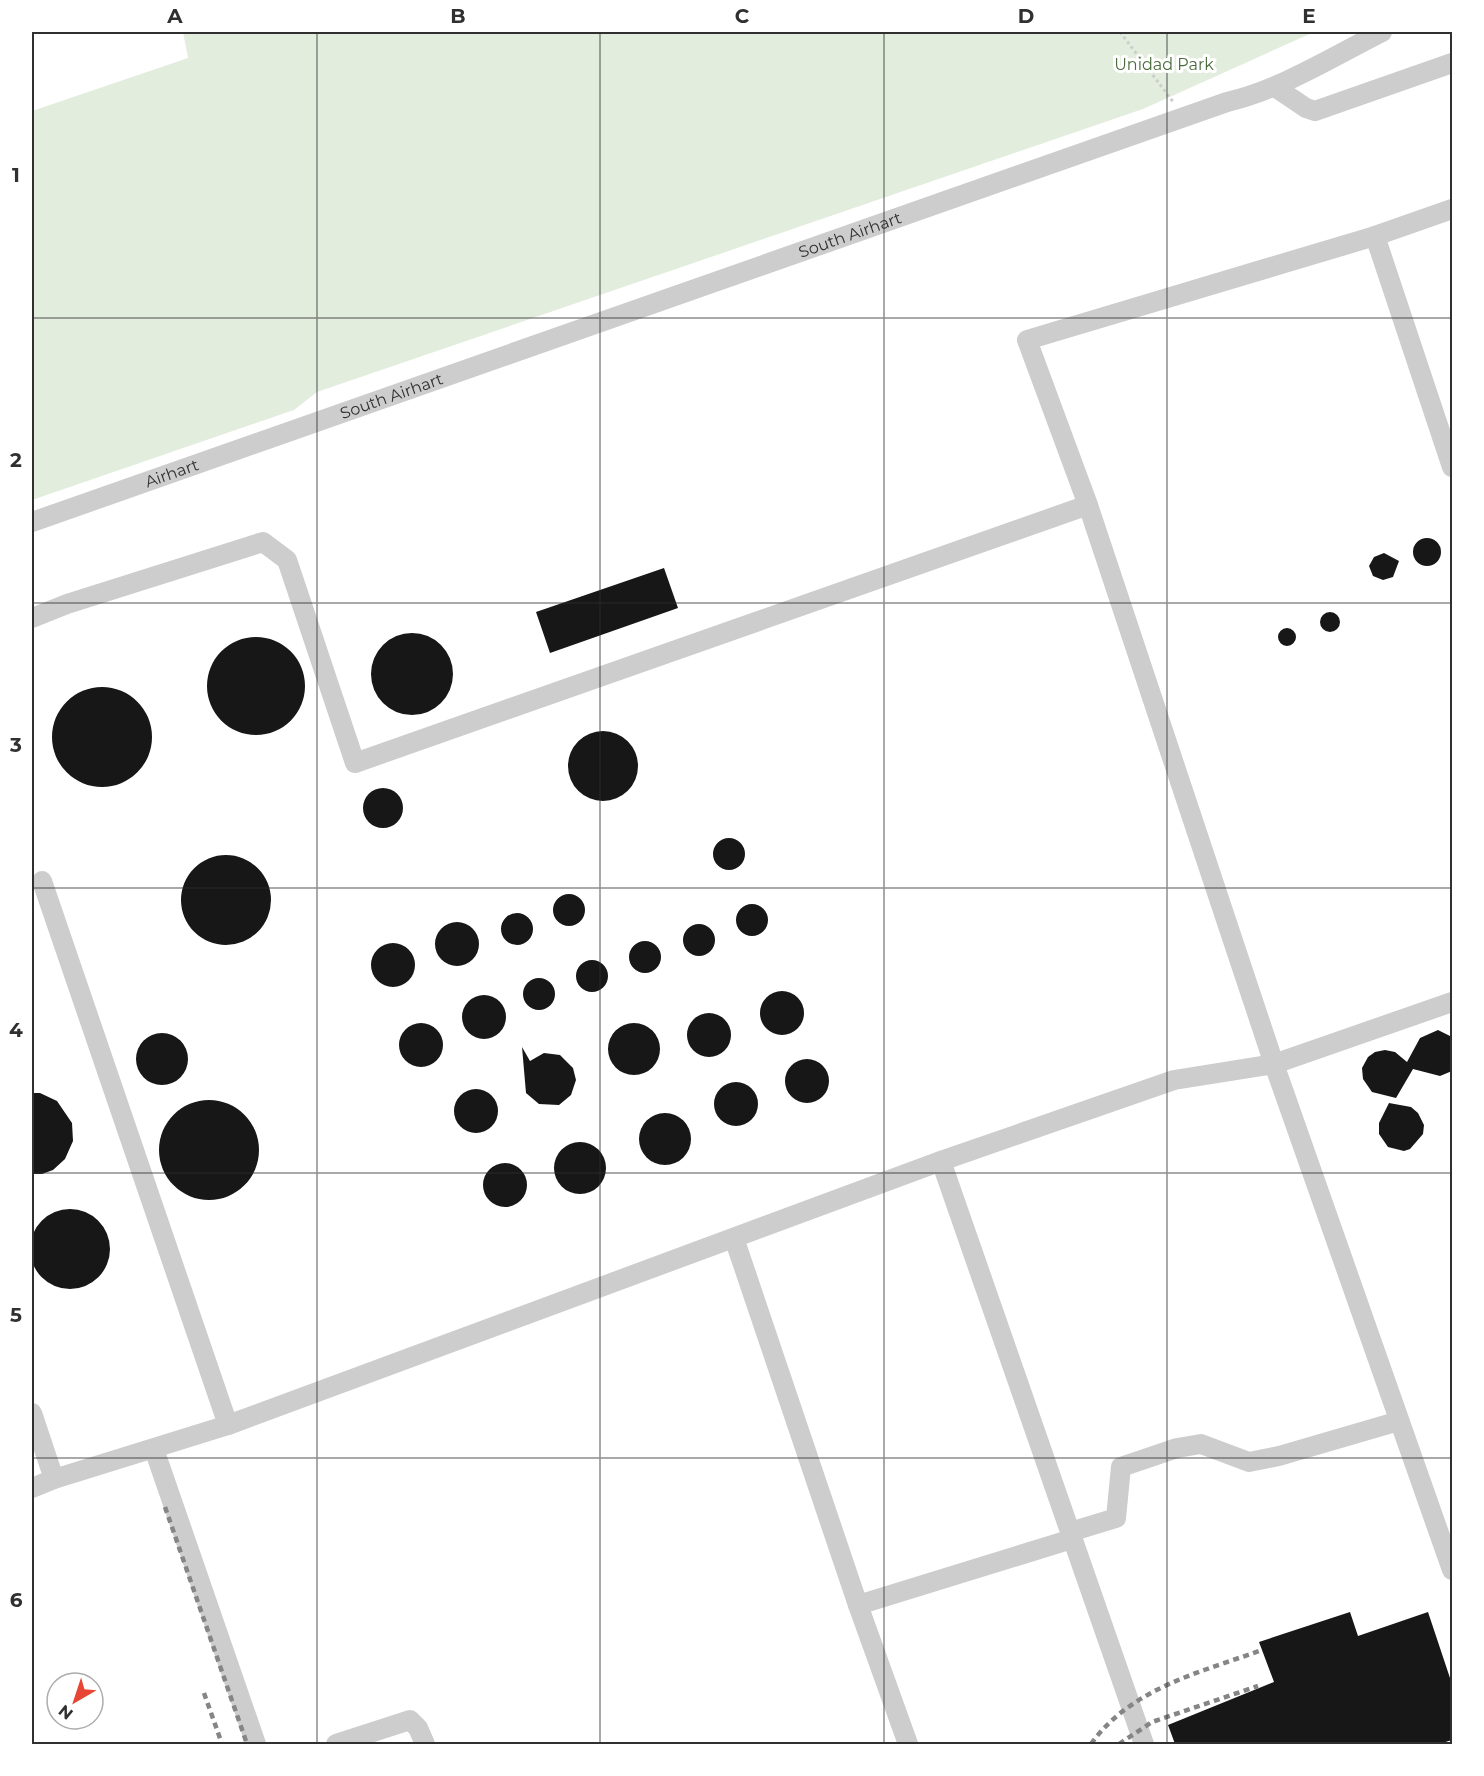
<svg xmlns="http://www.w3.org/2000/svg" width="1484" height="1776" font-family="Montserrat,sans-serif">
  <style>
    .green { fill: #e3edde }
    .building { fill: #171717 }
    .lines { fill: none; stroke-linecap: round; stroke-linejoin: round }
    .path { stroke: #cdcdcd; stroke-width: 3; stroke-dasharray: 3 3; stroke-linecap: butt }
    .minor { stroke: #cdcdcd; stroke-width: 20 }
    .rail { stroke: #858585; stroke-width: 4.5; stroke-dasharray: 6 4.5; stroke-linecap: butt }
    .grid { fill: none; stroke: #303030; stroke-width: 1.5; stroke-opacity: 0.55 }
    .labels { text-anchor: middle; stroke-width: 6; stroke-linejoin: round; paint-order: stroke }
    .park-label { font-size: 16px; fill: #4a6c3c; stroke: #fff }
    .street-label { font-size: 16px; fill: #303030; stroke: #fff }
    .neatline { fill: none; stroke: #303030; stroke-width: 2 }
    .grid-label { font-size: 20px; text-anchor: middle; font-weight: bold; fill: #303030 }
  </style>
  <rect width="100%" height="100%" fill="#fff"/>
  <!-- green -->
  <path class="green" d="M183,32h1131l-171,77 -826,283 -23,18 -262,90v-389l156,-53z"/>
  <!-- building -->
  <path class="building" d="M1413 552a14 14 0 1 1 28 0a14 14 0 1 1-28 0Z
    M1384,553l15,8 -6,16 -10,3 -10,-4 -4,-10 5,-9z
    M664,568l14,40 -128,45 -14,-41z
    M1320 622a10 10 0 1 1 20 0a10 10 0 1 1-20 0Z
    M1278 637a9 9 0 1 1 18 0a9 9 0 1 1-18 0Z
    M371 674a41 41 0 1 1 82 0a41 41 0 1 1-82 0Z
    M207 686a49 49 0 1 1 98 0a49 49 0 1 1-98 0Z
    M52 737a50 50 0 1 1 100 0a50 50 0 1 1-100 0Z
    M568 766a35 35 0 1 1 70 0a35 35 0 1 1-70 0Z
    M363 808a20 20 0 1 1 40 0a20 20 0 1 1-40 0Z
    M713 854a16 16 0 1 1 32 0a16 16 0 1 1-32 0Z
    M181 900a45 45 0 1 1 90 0a45 45 0 1 1-90 0Z
    M553 910a16 16 0 1 1 32 0a16 16 0 1 1-32 0Z
    M736 920a16 16 0 1 1 32 0a16 16 0 1 1-32 0Z
    M501 929a16 16 0 1 1 32 0a16 16 0 1 1-32 0Z
    M435 944a22 22 0 1 1 44 0a22 22 0 1 1-44 0Z
    M683 940a16 16 0 1 1 32 0a16 16 0 1 1-32 0Z
    M629 957a16 16 0 1 1 32 0a16 16 0 1 1-32 0Z
    M371 965a22 22 0 1 1 44 0a22 22 0 1 1-44 0Z
    M576 976a16 16 0 1 1 32 0a16 16 0 1 1-32 0Z
    M523 994a16 16 0 1 1 32 0a16 16 0 1 1-32 0Z
    M760 1013a22 22 0 1 1 44 0a22 22 0 1 1-44 0Z
    M462 1017a22 22 0 1 1 44 0a22 22 0 1 1-44 0Z
    M687 1035a22 22 0 1 1 44 0a22 22 0 1 1-44 0Z
    M608 1049a26 26 0 1 1 52 0a26 26 0 1 1-52 0Z
    M399 1045a22 22 0 1 1 44 0a22 22 0 1 1-44 0Z
    M1438,1030l14,7v34l-12,5 -27,-7 -17,29 -24,-6 -9,-13 -1,-11 6,-11 7,-5 10,-2 10,2 12,10 13,-24z
    M136 1059a26 26 0 1 1 52 0a26 26 0 1 1-52 0Z
    M522,1047l8,14 14,-8 16,2 13,13 3,12 -5,15 -12,10 -20,-1 -13,-11z
    M785 1081a22 22 0 1 1 44 0a22 22 0 1 1-44 0Z
    M714 1104a22 22 0 1 1 44 0a22 22 0 1 1-44 0Z
    M454 1111a22 22 0 1 1 44 0a22 22 0 1 1-44 0Z
    M32,1093h8l17,8 15,22 1,18 -8,18 -12,11 -11,4h-10z
    M159 1150a50 50 0 1 1 100 0a50 50 0 1 1-100 0Z
    M1389,1103l22,4 7,6 6,12 -1,9 -13,15 -6,2 -16,-4 -9,-13v-11z
    M639 1139a26 26 0 1 1 52 0a26 26 0 1 1-52 0Z
    M554 1168a26 26 0 1 1 52 0a26 26 0 1 1-52 0Z
    M483 1185a22 22 0 1 1 44 0a22 22 0 1 1-44 0Z
    M30 1249a40 40 0 1 1 80 0a40 40 0 1 1-80 0Z
    M1350,1612l8,24 70,-24 24,72v56l-13,4h-264l-7,-19 106,-43 -15,-40z"/>
  <g class="lines">
    <!-- path -->
    <path class="path" d="M1120,32l54,71"/>
    <!-- minor -->
    <g class="minor">
      <path d="M1275,87l31,21 9,3 137,-48"/>
      <path d="M1375,236l77,-27"/>
      <path d="M1452,467l-77,-231 -348,104 61,165 186,559 178,506"/>
      <path id="s1" d="M32,522l1195,-420c55,-13 105,-45 155,-70"/>
      <path d="M32,618l35,-14 196,-62 24,18 68,203 733,-258"/>
      <path d="M42,881l186,544"/>
      <path d="M941,1161l203,583"/>
      <path d="M734,1238l124,367"/>
      <path d="M32,1413l22,66 174,-54 713,-264 233,-81 100,-16 178,-62"/>
      <path d="M154,1449l102,295"/>
      <path d="M32,1488l22,-9"/>
      <path d="M1070,1532l46,-14 5,-51 56,-19 24,-4 48,18 30,-6 120,-35"/>
      <path d="M336,1744l74,-24 8,8 7,16"/>
      <path d="M908,1744l-50,-139 214,-66"/>
    </g>
    <!-- rail -->
    <path class="rail" d="M165,1507l82,237
      M204,1693l18,51
      M1091,1744c40,-56 110,-72 171,-94
      M1119,1744l33,-22 106,-36"/>
  </g>
  <!-- grid -->
  <path class="grid" d="M317,32v1712M600,32v1712M884,32v1712M1167,32v1712M32,318h1420M32,603h1420M32,888h1420M32,1173h1420M32,1458h1420"/>
  <g class="labels">
    <!-- park labels -->
    <g class="park-label">
      <text x="1164" y="70">Unidad Park</text>
    </g>
    <!-- street labels -->
    <g class="street-label">
      <text dy="6" stroke="none"><textPath href="#s1" startOffset="867">South Airhart</textPath></text>
      <text dy="6" stroke="none"><textPath href="#s1" startOffset="381">South Airhart</textPath></text>
      <text dy="6" stroke="none"><textPath href="#s1" startOffset="148">Airhart</textPath></text>
    </g>
  </g>
  <!-- border -->
  <rect width="1484" height="1776" fill="none" stroke="#ffffff" stroke-width="66"/>
  <!-- north arrow -->
  <g transform="translate(75 1701) rotate(219)"><circle r="28" fill="#ffffff" stroke="#acacac" stroke-width="1.5"/>
  <path d="M0-4.5L10 22L0 15L-10 22Z" fill="#e64633"/>
  <text y="-9" font-size="16" font-weight="bold" text-anchor="middle" fill="#303030">N</text>
  </g>
  <rect x="33" y="33" width="1418" height="1710" class="neatline"/>
  <g class="grid-label">
    <text x="175" y="23">A</text>
    <text x="458" y="23">B</text>
    <text x="742" y="23">C</text>
    <text x="1026" y="23">D</text>
    <text x="1309" y="23">E</text>
    <text x="16" y="182">1</text>
    <text x="16" y="467">2</text>
    <text x="16" y="752">3</text>
    <text x="16" y="1037">4</text>
    <text x="16" y="1322">5</text>
    <text x="16" y="1607">6</text>
  </g>
</svg>
